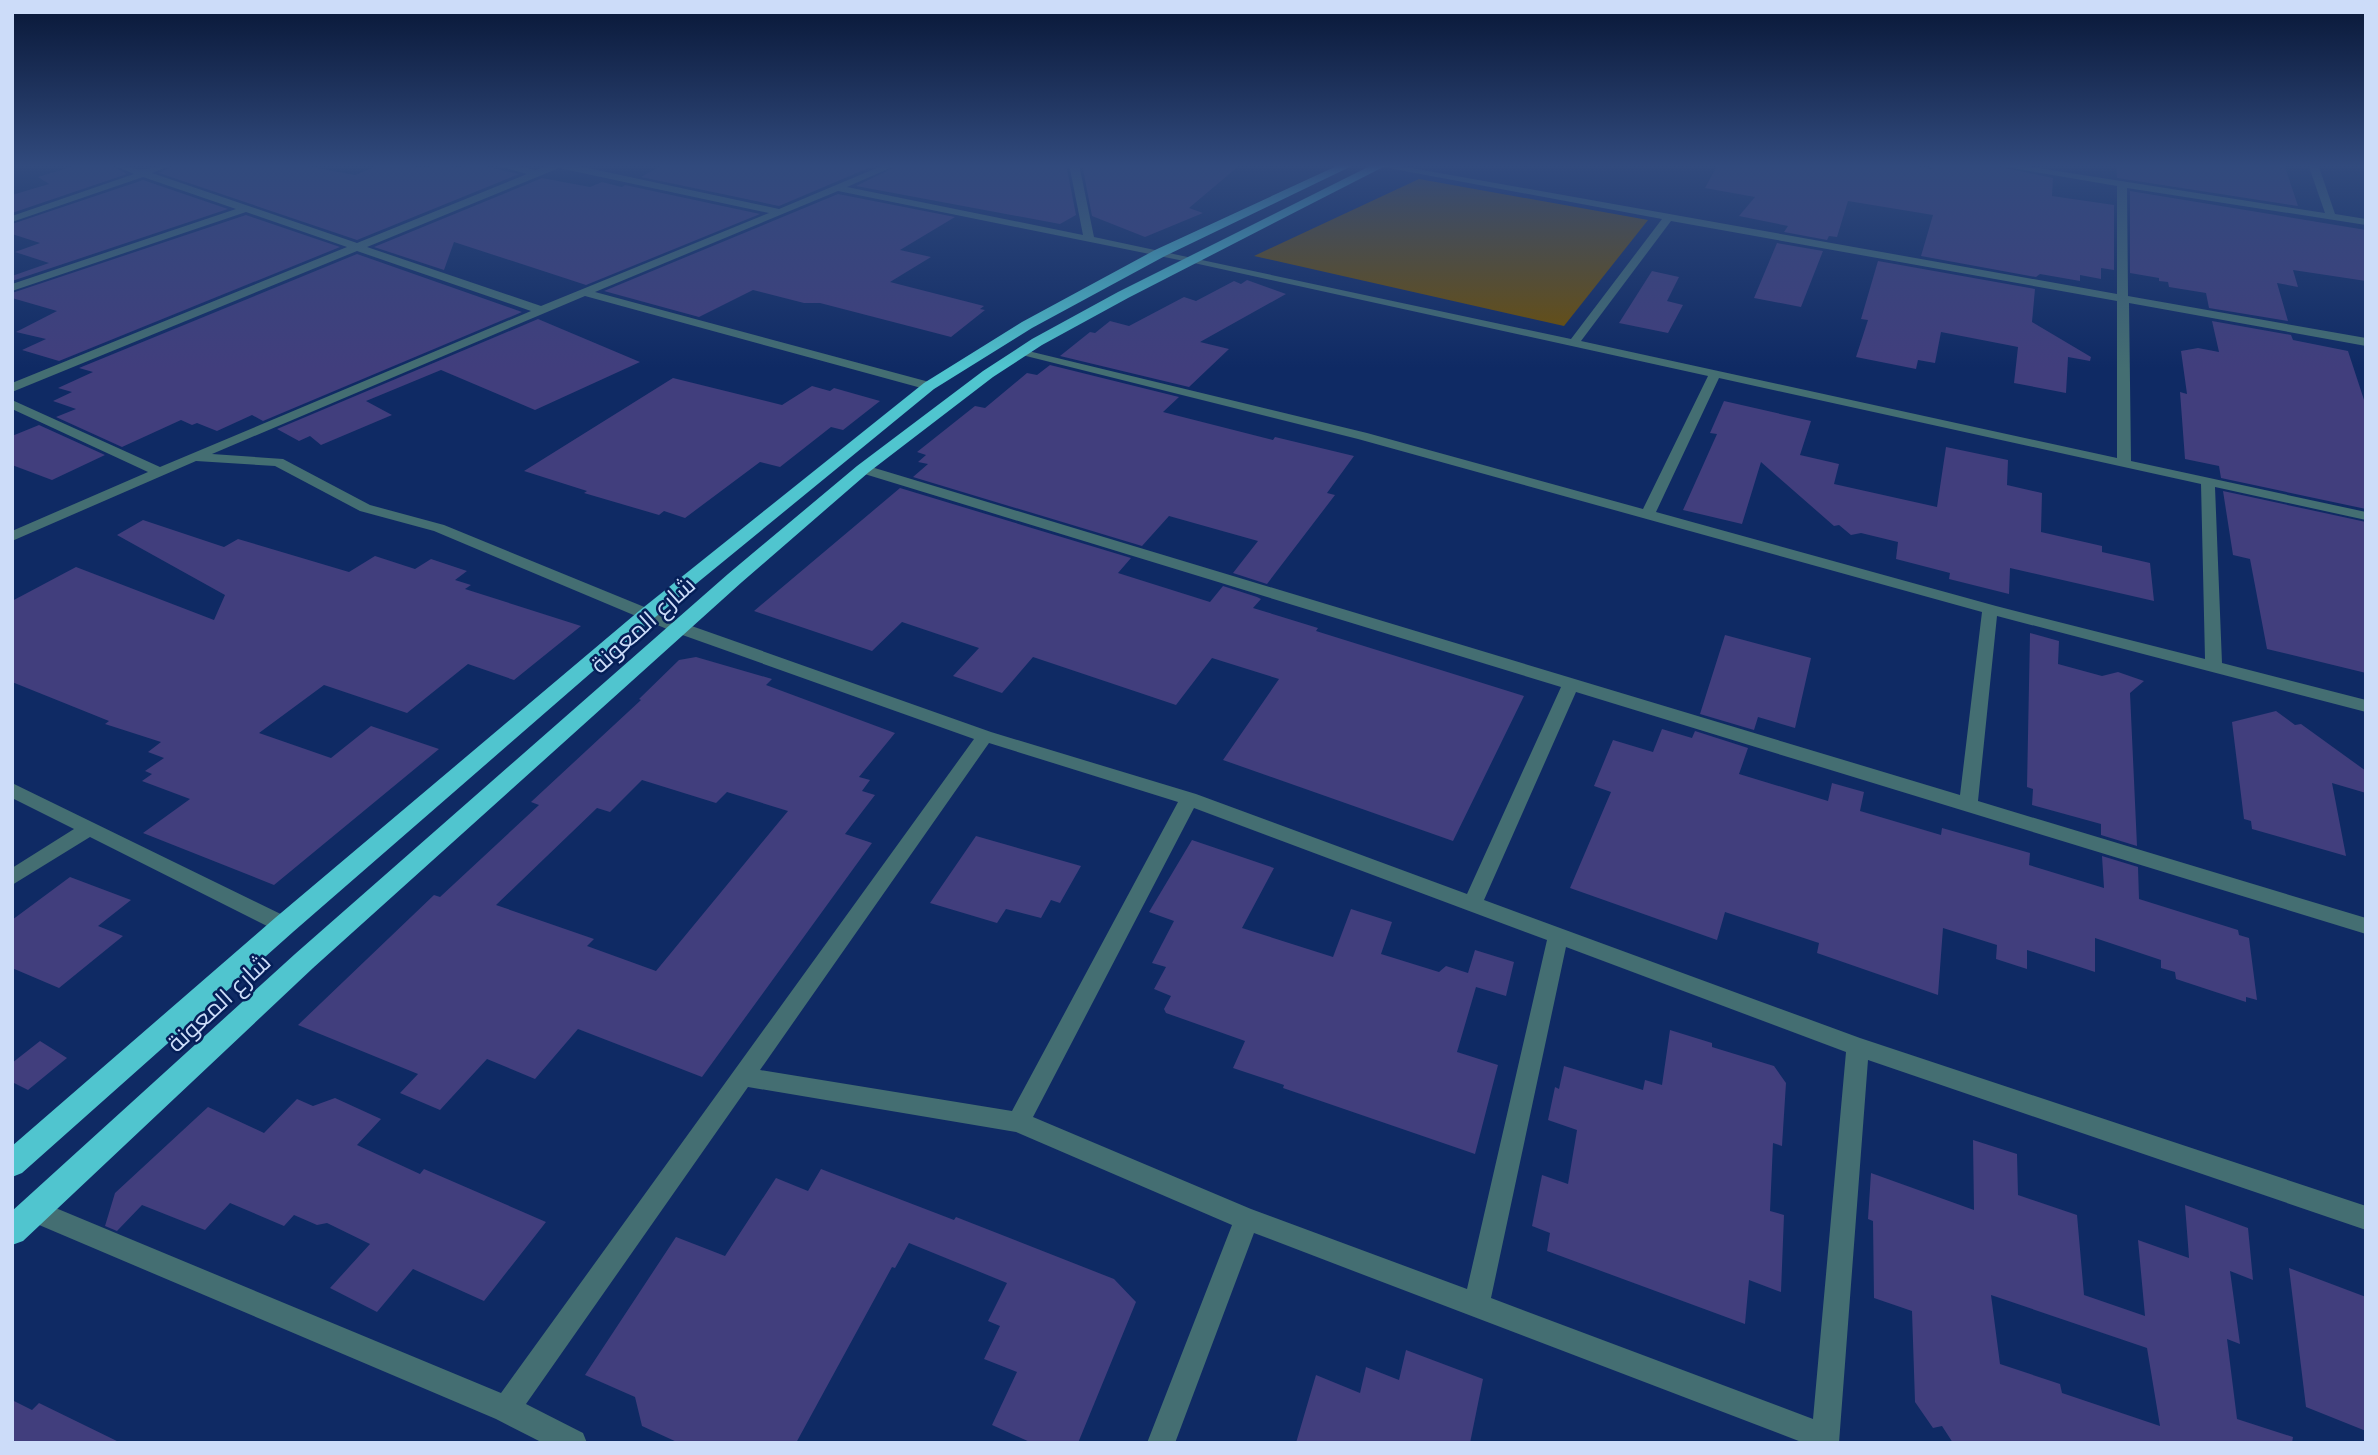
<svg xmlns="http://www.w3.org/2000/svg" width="2378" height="1455" font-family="'Fira Sans Condensed',Cairo,sans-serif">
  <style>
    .green { fill: #705000 }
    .building { fill: #413e7d; fill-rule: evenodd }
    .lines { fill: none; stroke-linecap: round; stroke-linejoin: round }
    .minor { fill: #446e72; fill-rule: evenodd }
    .highway { fill: #50c5cf; fill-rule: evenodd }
    .labels { text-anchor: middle; stroke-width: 5; stroke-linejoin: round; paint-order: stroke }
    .street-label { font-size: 24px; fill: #ccdcf9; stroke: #051f58 }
  </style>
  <rect width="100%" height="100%" fill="#0f2a64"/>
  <!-- green -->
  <path class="green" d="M1419,179l229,41 -84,106 -310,-70z"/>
  <!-- building -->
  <path class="building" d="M80,164h29l18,10 -115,39v-18l37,-11 -11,-7z
    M176,164h120l59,11 27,-11 47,4 10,-4 20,4 17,-4 43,10 -162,66 -198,-67z
    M664,164h214l-99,42 -138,-29z
    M901,164h165l10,51 -16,9 -204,-38z
    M1082,164h159l-52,44 14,5 -58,24 -53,-21z
    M1718,164h187l27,5 1,-5h53l67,14 -1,18 62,9v65l-13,-2v11l-21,-4v6l-40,-7 -4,3 -115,-21 12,-41 -85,-14 -11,36 -8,-1 -2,4 -43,-8 4,-6 -49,-10 16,-19 -50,-9z
    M2116,164h168l14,42 -181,-28z
    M542,178l48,9 12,-5 20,5 3,-2 135,29 -174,71 -132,-43 -10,28 -70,-23z
    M143,180l85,29 -216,72v-5l37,-13 -34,-11 25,-9 -28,-9v-10z
    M2130,191l236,39v51l-73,-11 5,17 -21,-4 11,38 -79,-13 -3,-15 -37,-6 -1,-5 -9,-1v-3l-29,-5z
    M838,194l117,23 -55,33 31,7 -41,25 94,24 -4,3 5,1 -34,27 -131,-34h-16l-51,-13 -54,27 -95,-26z
    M246,215l94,32 -281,114 -37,-11 24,-11 -30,-7 41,-21 -45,-13v-5z
    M1777,243l46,8 -22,56 -47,-9z
    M357,254l165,58 -259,109 -11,-6 -35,16 -20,-8 -5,2 -11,-5 -59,27 -66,-30 20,-8 -23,-8 19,-9 -14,-4 35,-16 -14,-4z
    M1878,261l157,28 -3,33 59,35 -1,4 -22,-4 -2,36 -52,-10 4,-36 -77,-15 -6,31 -17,-3 -2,9 -60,-12 12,-37 -7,-1z
    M1652,271l27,6 -12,24 16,4 -15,28 -49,-10z
    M1247,280l39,14 -86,48 29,7 -40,38 -129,-31 30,-24 5,1 15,-12 19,5 55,-29 12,4 38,-20 7,3z
    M538,319l102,43 -105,48 -94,-40 -75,31 26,14 -71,30 -11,-9 -11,5 -22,-12z
    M2212,321l79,14 2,5 55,11 18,55v103l-145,-31 -2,-12 -34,-7 -5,-67 7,2 -6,-43 17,-3 21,4z
    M1050,365l129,32 -16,15 110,28 2,-3 79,19 -27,37 8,2 -68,89 -34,-11 25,-32 -89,-25 -27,30 -229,-69 15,-13 -10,-2 8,-7 -9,-3 58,-46 10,2 42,-35 10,2z
    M673,378l109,27 30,-19 18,5 4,-3 46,13 -37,29 -12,-3 -51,40 -20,-5 -75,56 -21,-7 -5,4 -75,-22 3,-2 -63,-20z
    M1724,401l87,20 -11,34 39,9 -5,20 103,23 9,-60 62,13 -1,25 35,8 -1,39 61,14v6l48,11 4,38 -144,-33 -1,26 -60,-15 1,-6 -54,-14 2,-17 -37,-9 -10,2 -12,-10 -5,1 -73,-64 -19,62 -59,-14 34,-76 -7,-1z
    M39,425l66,30 -53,25 -40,-15v-29z
    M900,488l231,70 -13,15 92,29 13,-16 34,11 4,2 -8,9 65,20 -2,3 208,65 -71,145 -230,-81 56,-81 -67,-21 -36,47 -143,-48 -31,36 -49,-17 26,-28 -77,-26 -30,29 -118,-40z
    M2223,491l143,31v151l-99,-24 -17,-90 -17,-4z
    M143,520l81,27 14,-8 111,33 26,-16 40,13 16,-10 36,12 -12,9 16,5 -6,4 116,37 -67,54 -46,-16 -61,49 -83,-28 -65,48 72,25 40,-32 68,23 -165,136 -131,-52 47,-34 -48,-18 10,-7 -7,-3 19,-13 -16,-6 13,-10 -56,-18 4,-3 -97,-39v-81l64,-34 138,53 11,-25 -108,-60z
    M2030,633l29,8 -1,23 44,12 16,-4 26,9 -14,12 7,153 -36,-11v-11l-69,-19 1,-16 -6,-2z
    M1725,635l86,23 -16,70 -37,-11 -4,13 -54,-16z
    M696,657l76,22 -6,6 129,48 -36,44 11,3 -8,11 13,4 -30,39 27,9 -170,234 -124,-48 -43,50 -48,-20 -47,51 -40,-17 18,-19 -120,-49 136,-130 6,2 99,-92 -8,-3 110,-102 -2,-1 40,-39zM642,780l74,23 11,-11 61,19 -132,160 -69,-25 7,-7 -98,-34 101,-97 13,4z
    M2276,711l19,14 6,-1 65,47v22l-34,-10 14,73 -94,-27 -1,-8 -7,-2 -12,-97z
    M1662,729l30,9 3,-7 53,17 -9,26 89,27 4,-18 32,9 -4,19 81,24 1,-7 88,25 -1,12 75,23 -2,-32 36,11 1,32 99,31 1,5 10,3 8,62 -11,-3v5l-70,-23 -1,-7 -14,-4v-8l-66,-22v34l-68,-22v19l-31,-10 1,-14 -54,-17 -5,67 -121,-42 2,-10 -94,-31 -8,28 -147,-52 41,-96 -17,-6 19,-46 40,12z
    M976,836l105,30 -21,37 -9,-3 -10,18 -35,-9 -9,14 -67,-20z
    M1192,840l82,28 -32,60 91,29 18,-48 41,13 -11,32 58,18 7,-6 22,7 7,-23 39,12 -8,34 -30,-9 -19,65 41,13 -23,89 -192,-66 1,-3 -51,-17 12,-27 -79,-28 -2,-4 7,-13 -17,-7 12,-22 -14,-4 22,-42 -25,-9z
    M70,877l61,23 -33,26 25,10 -64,52 -47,-20v-48z
    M1670,1030l42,13v4l62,19 12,17 -4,63 -9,-3 -3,68 14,4 -3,77 -32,-12 -4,44 -198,-73 3,-18 -18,-7 10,-51 26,9 9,-54 -29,-10 7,-33 4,2 5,-23 79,24 2,-10 17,5z
    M40,1041l27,17 -39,32 -16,-8v-19z
    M335,1098l46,21 -24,26 63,29 4,-5 122,53 -62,79 -71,-32 -36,43 -47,-24 40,-44 -43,-21 -10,2 -23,-10 -10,11 -54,-23 -25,27 -63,-25 -25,26 -12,-5 10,-33 93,-86 56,26 33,-34 16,7z
    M1973,1140l44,14 1,41 59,20 7,80 61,21 -7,-76 51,18 -4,-53 63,23 5,52 -23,-9 10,73 -13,-5 10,80 56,18 -1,6h-339l-11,-17 -9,2 -18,-26 -3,-91 -38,-13 -1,-77 -5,-2 3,-46 103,37zM1991,1295l156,53 13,78 -98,-33 -2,-9 -60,-20z
    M821,1169l133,51 2,-3 158,62 22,23 -58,141h-46l-40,-18 25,-53 -33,-13 16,-33 -12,-5 19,-38 -98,-40 -14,25 -3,-1 -96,176h-117l-37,-17 -7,-29 -50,-22 91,-138 49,19 51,-78 32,13z
    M2289,1268l77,29v134l-60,-24z
    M1406,1350l77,29 -13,64h-174l20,-68 44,18 6,-26 33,13z
    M12,1400l20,10 7,-7 82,40h-109z"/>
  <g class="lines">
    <!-- minor -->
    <path class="minor" d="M111,164c11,0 25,7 34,5 11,-1 18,-5 29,-5l-22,9 205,70 170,-69 -36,-10h18l27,6 15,-6h18l210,45 107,-45h13l-52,23 236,48 -14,-71h10l15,73 477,102 91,-120 -295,-55h22l728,130v-108l-129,-22h25l312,49 -17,-49h10l17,50 31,5v6l-239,-37 1,108 238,42v8l-237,-43 2,158 235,51v8l-151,-33 7,176 144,37v12l-369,-96 -19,185 388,117v16l-790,-242 -92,208 376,138 506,168v24l-498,-170 -29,383h-35l-550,-210 -79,210h-28l85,-218 -216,-93 -268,-45 -222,317 57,29 4,10h-44l-47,-24 -471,-200 -3,-8 3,-8 9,-4 467,194 473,-654 -300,-107 -240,-101 -74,-20 -85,-45 -79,-5 -184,80v-10l136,-59 -136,-63v-9l148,67 371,-156 -174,-60 -345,141v-9l335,-136 -101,-35 -234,79v-7l224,-75 -93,-32 -131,45v-6l122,-42zM559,168l210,45 -228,93 -174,-59zM838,191l356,72 514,113 -65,133 -276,-76 -347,-84 -6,4 344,86 624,173 -22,183 -1092,-329h-10v6l703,215 -94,207 -271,-100 -205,-62 -305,-108 -242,-99 -74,-20 -87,-46 -71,-5 373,-158 340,93h8v-6l-338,-91zM1671,221l446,80v157l-536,-117zM1719,378l482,106 4,175 -209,-53 -340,-94zM989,743l189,59 -166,309 -252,-41zM1194,808l353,132 -80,349 -216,-80 -218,-92zM1566,947l280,105 -33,367 -322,-121z
      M12,783l279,136 3,6 -3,6 -7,2 -7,-2 -187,-94 -78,48v-17l62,-39 -62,-31z"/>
    <!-- highway -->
    <path class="highway" d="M1341,164h15l-191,92 -133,72 -98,61 -281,230 -360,313 -271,241 -10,4v-31l263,-228 364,-307 285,-228 98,-61 133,-72z
      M1374,164h15l-261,134 -86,47 -49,32 -124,95 -127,110 -429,386 -290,273 -11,4v-34l283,-257 433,-380 129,-108 126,-95 49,-32 86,-47z"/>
  </g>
  <!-- sky -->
  <linearGradient id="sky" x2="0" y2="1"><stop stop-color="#081737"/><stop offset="0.45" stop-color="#314a7d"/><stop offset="1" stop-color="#314a7d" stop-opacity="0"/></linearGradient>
  <rect width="2378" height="368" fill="url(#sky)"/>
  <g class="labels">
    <!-- street labels -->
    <g class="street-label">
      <text transform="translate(643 625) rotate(-42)" y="8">شارع المعونة</text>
      <text transform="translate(219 1003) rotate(-43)" y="8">شارع المعونة</text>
    </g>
  </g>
  <!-- border -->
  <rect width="2378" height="1455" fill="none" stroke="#ccdcf9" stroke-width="28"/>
</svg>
